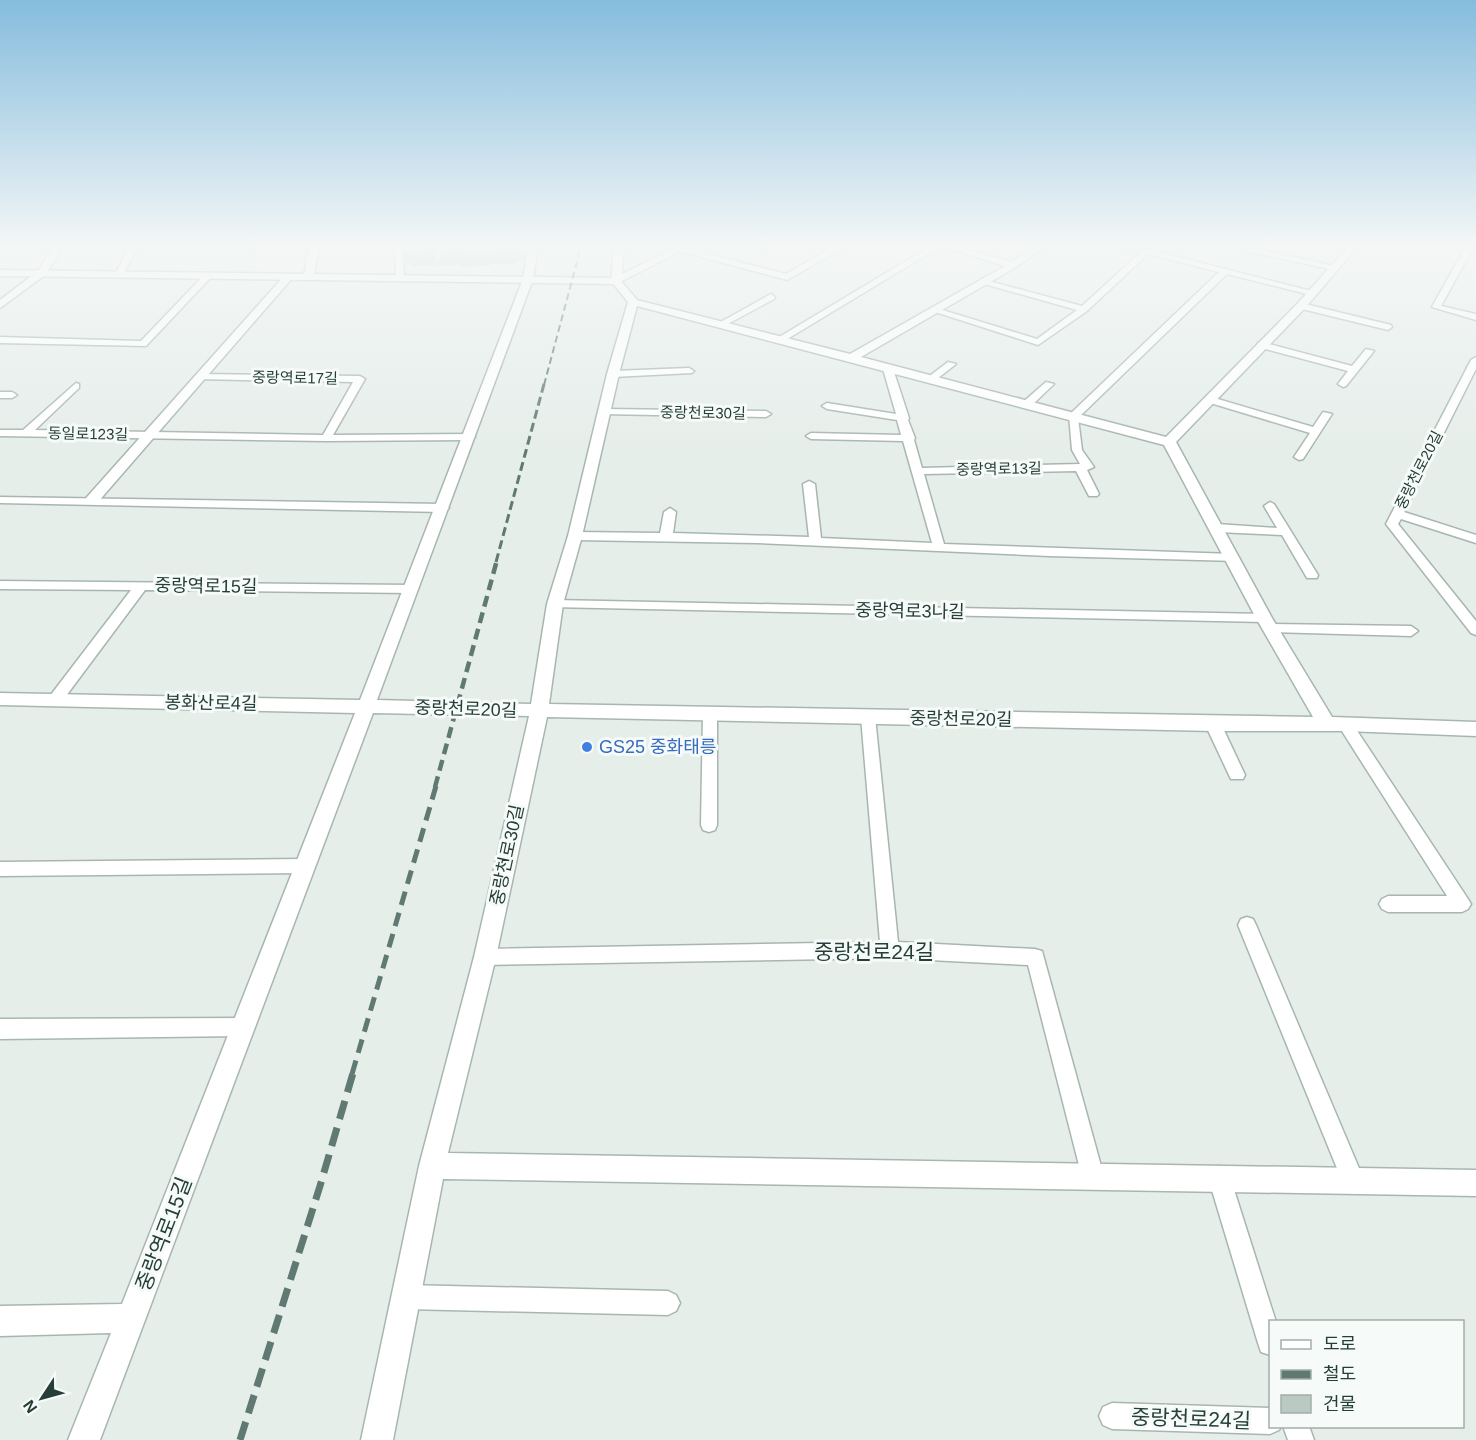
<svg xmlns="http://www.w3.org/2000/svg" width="1476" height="1440" font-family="Arial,'Noto Sans KR',sans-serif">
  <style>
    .building { fill: #bbc9c3; stroke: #b8c7c1; stroke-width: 1.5 }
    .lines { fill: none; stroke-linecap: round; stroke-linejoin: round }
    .service-casing { stroke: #a8b6b1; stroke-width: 3 }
    .minor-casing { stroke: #a8b6b1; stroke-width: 3 }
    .tertiary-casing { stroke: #a8b6b1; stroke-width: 3 }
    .service { fill: #fff; fill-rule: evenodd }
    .minor { fill: #fff; fill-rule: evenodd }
    .tertiary { fill: #fff; fill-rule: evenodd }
    .rail-far4 { stroke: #607a73; stroke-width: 2; stroke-dasharray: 7 4; stroke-linecap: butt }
    .rail-far3 { stroke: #607a73; stroke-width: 3; stroke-dasharray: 9 4.5; stroke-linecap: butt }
    .rail-far2 { stroke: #607a73; stroke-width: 4.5; stroke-dasharray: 11 6; stroke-linecap: butt }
    .rail-far1 { stroke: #607a73; stroke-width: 5; stroke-dasharray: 14 8; stroke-linecap: butt }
    .rail { stroke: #607a73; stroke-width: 7; stroke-dasharray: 19 9; stroke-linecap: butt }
    .shop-dot { fill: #3f7fe0; stroke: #f6faf8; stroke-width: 2 }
    .labels { text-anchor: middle; stroke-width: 6; stroke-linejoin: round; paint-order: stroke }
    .far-street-label { font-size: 15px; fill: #253f38; stroke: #f6faf8 }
    .street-label { font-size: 18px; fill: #253f38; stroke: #f6faf8 }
    .shop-label { font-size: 18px; fill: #366cbe; stroke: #f6faf8; text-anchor: start }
    .near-street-label { font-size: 21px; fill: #253f38; stroke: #f6faf8 }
  </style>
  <rect width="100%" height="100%" fill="#e6eeea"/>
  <!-- building -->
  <path class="building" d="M526,248l-3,10 -10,5h-22l5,-14z
    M436,249l-2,15 -22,1 1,-3 -10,1 1,-8z
    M444,250h22l-6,14h-23z
    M495,251l-6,14 -28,1 6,-14z"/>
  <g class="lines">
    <defs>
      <path id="service" d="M130,246h8l-16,30h-6l-1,-2z
        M395,246h8l1,31 -4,2 -4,-2z
        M931,246h10l-157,95 -8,-2z
        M1121,246l26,3 168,43 -4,3 -84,-21 -149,144 4,32 12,17 -7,3 12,24 -2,2h-8l-13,-25 -152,3 20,70 289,10 6,4 -2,3 -188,-5 -292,-13 -182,-3 -6,-4 6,-4 85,1 4,-21 6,-4 6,4 -3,21 136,4 -6,-53 6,-3 6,3 6,54 111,5 -29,-102 -92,-2 -5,-3 5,-3 90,2 -4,-15 -70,-11 -5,-3 5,-3 69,11 -13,-45 5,-3 5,3 16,49 -1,2 7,18 -1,2 8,28 158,-4 -8,-14 -3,-35 150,-143 -71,-18 -61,57 -49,34 -109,-35 7,-2 101,31 40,-29 -96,-27v-4l101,27 59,-54z
        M1466,246h8l-33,60 35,8v6l-44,-13z
        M1249,247l85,19 4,2 -4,2 -88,-19v-4z
        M206,273l7,2 -67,71 -146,-3v-6l141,4z
        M771,294l4,3 -1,2 -50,27 -7,-2z
        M1301,303l90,22 1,2 -4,3 -90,-22 -1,-2z
        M1261,342l91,24 14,-17 8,2 -28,35 -3,1 -5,-3 10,-13 -90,-24v-4z
        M1476,357v12l-72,143 72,23v8l-75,-24 -3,5 78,97v14l-5,-2 -85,-109 85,-164z
        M948,362l8,2 -23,18h-6v-4z
        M689,368l5,3 -2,2 -79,4 -5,-3 5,-3z
        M199,374l161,2 5,3 -32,56 137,-1 5,3 -5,3 -144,1 -326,-5v-6h23l53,-47 3,1v4l-44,42 288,5 30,-53 -157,-3 -2,-2z
        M1046,382l8,2 -24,23h-8v-4z
        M0,392h12l5,3 -5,3h-12z
        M1211,397l102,30 10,-15 9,2 -29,45 -4,1 -5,-3 16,-24 -103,-31 -1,-2z
        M605,409l161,2 5,3 -5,3 -165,-3 -1,-2z
        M0,497l443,7 6,4 -6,4 -443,-9z
        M1270,502l4,2 44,71 -1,3h-10l-25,-43 -65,-3 -6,-4 6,-4 60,4 -13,-22z
        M0,581l412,4 6,4 -6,4 -267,-3 -85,114h-10l-2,-4 2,-4 81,-106 -131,-1z
        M555,600l709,14 7,4 -7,4 -714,-15 -2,-3z
        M1272,624l139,2 7,5 -7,5 -144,-4 -2,-3 2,-3z
        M710,709l5,1 2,4v111l-2,5 -6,2 -6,-2 -2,-5 2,-111 2,-4z
        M868,712l5,1 2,4 23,225 137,7 7,2 62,226 -3,8 -8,3 -8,-3 -3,-8 -54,-212 -138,-7 -405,7 -7,-2 -2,-6 2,-6 7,-2 395,-7 -19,-225 2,-4z
        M1213,718l5,2 3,4 24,51 -2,4h-12l-2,-4 -24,-51 3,-4z
        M1345,718l5,2 118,179 3,5 -3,5 -6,3h-74l-6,-3 -3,-5 3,-5 6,-3h59l-107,-168 -3,-4 3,-4z
        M305,859l6,2 3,5 -3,5 -6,2 -305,3v-14z
        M1247,917l6,2 3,6 108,255 -3,8 -8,3 -8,-3 -107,-263 3,-6z
        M243,1018l7,2 3,7 -3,7 -7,2 -243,3v-20z
        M1219,1166l8,3 3,8 46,145h-6v33l-9,-3 -3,-9 -50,-166 3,-8z
        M406,1285l262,6 8,4 4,8 -4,8 -8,4 -262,-6 -8,-4 -4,-8 4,-8z
        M1112,1403l158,5v18h11l-2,4 -9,4 -158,-5 -9,-4 -4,-9 4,-9z
        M1283,1426h26l5,14h-26z"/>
      <path id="minor" d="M55,246h9l-19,29 -45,33v-8l38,-29z
        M309,246h10l-5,30 -5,3 -5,-3z
        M528,246h10l-5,33 -156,421 154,4 16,-100 21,-68 39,-162 21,-72 -17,-21 3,-35h10l-3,35 16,19 213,54 155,-88 -65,-20h15l57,16 22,-16h11l-29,21 -155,90 305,80 131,-133 52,-58h9l-53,62 -129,134 96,176 60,99 144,5v14l-131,-5h-132l-666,-14 -51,240 -48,196 1028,17v26l-1033,-17 -50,261h-32l58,-274 55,-209 55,-241 -156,-3 -273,727h-32l43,-107 -111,3v-30l122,-2 233,-591 -355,-8v-12l360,7 163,-421zM637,306l527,139 92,173 57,99 -764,-13 14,-100 19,-68 37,-162z
        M835,246h11l-59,34 -112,-30 5,-3 106,27z
        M1468,246h8v4l-7,-2z
        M286,274l8,2 -197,227h-10l-2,-3 2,-3z
        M1476,364v6l-9,-3 2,-2z"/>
      <path id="tertiary" d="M679,246h12l-75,38 -616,-8v-6l614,8z"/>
    </defs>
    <!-- service casing -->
    <use href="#service" class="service-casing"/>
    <!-- minor casing -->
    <use href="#minor" class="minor-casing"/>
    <!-- tertiary casing -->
    <use href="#tertiary" class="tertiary-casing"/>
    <!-- service -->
    <use href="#service" class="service"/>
    <!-- minor -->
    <use href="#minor" class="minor"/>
    <!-- tertiary -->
    <use href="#tertiary" class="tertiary"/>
    <!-- rail-far4 -->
    <path class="rail-far4" d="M544,385l34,-127 1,-12"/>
    <!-- rail-far3 -->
    <path class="rail-far3" d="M496,562l48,-178"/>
    <!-- rail-far2 -->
    <path class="rail-far2" d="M435,787l62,-227"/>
    <!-- rail-far1 -->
    <path class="rail-far1" d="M352,1074l84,-288"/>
    <!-- rail -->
    <path class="rail" d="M240,1440l80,-254 33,-113"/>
  </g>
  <!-- sky -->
  <linearGradient id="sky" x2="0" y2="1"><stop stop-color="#85bcde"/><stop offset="0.55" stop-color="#f4f7f6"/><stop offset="1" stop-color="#f4f7f6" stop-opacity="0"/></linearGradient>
  <rect width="1476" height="448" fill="url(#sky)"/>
  <!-- markers -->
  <circle class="shop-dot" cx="587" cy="747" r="6"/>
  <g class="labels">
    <!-- far-street labels -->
    <g class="far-street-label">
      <text transform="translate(295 378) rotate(1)" y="5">중랑역로17길</text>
      <text transform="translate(703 413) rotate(1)" y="5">중랑천로30길</text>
      <text transform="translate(88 434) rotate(1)" y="5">동일로123길</text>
      <text transform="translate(999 469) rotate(-1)" y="5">중랑역로13길</text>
      <text transform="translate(1419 470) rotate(-63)" y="5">중랑천로20길</text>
    </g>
    <!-- street labels -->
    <g class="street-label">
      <text transform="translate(206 586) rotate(1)" y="6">중랑역로15길</text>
      <text transform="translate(910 611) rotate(1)" y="6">중랑역로3나길</text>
      <text transform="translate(211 703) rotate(1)" y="6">봉화산로4길</text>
      <text transform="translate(466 709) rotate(2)" y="6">중랑천로20길</text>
      <text transform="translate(961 719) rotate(1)" y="6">중랑천로20길</text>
      <text transform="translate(507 855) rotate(-78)" y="6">중랑천로30길</text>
    </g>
    <!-- shop labels -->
    <g class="shop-label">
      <text x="599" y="753">GS25 중화태릉</text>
    </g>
    <!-- near-street labels -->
    <g class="near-street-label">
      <text x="874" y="959">중랑천로24길</text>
      <text transform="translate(164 1234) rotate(-69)" y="7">중랑역로15길</text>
      <text transform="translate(1191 1419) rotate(2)" y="7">중랑천로24길</text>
    </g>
  </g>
  <!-- legend -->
  <rect x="1269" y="1320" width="195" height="108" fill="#f6faf8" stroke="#a2afab" stroke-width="1.5"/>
  <rect x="1281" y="1340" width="30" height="9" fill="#ffffff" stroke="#a2afab" stroke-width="1.5"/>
  <text x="1323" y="1350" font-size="18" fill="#253f38">도로</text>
  <rect x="1281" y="1370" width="30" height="9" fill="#607a73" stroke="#a2afab" stroke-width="1.5"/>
  <text x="1323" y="1380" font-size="18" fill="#253f38">철도</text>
  <rect x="1281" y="1395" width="30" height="18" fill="#bbc9c3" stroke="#a2afab" stroke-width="1.5"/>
  <text x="1323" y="1410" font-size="18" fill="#253f38">건물</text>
  <!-- north arrow -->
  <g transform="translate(42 1398) rotate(234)" stroke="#f6faf8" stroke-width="4.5" paint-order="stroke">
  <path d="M0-4.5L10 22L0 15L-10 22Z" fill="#253f38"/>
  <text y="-9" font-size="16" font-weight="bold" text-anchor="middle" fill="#253f38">N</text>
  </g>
</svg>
